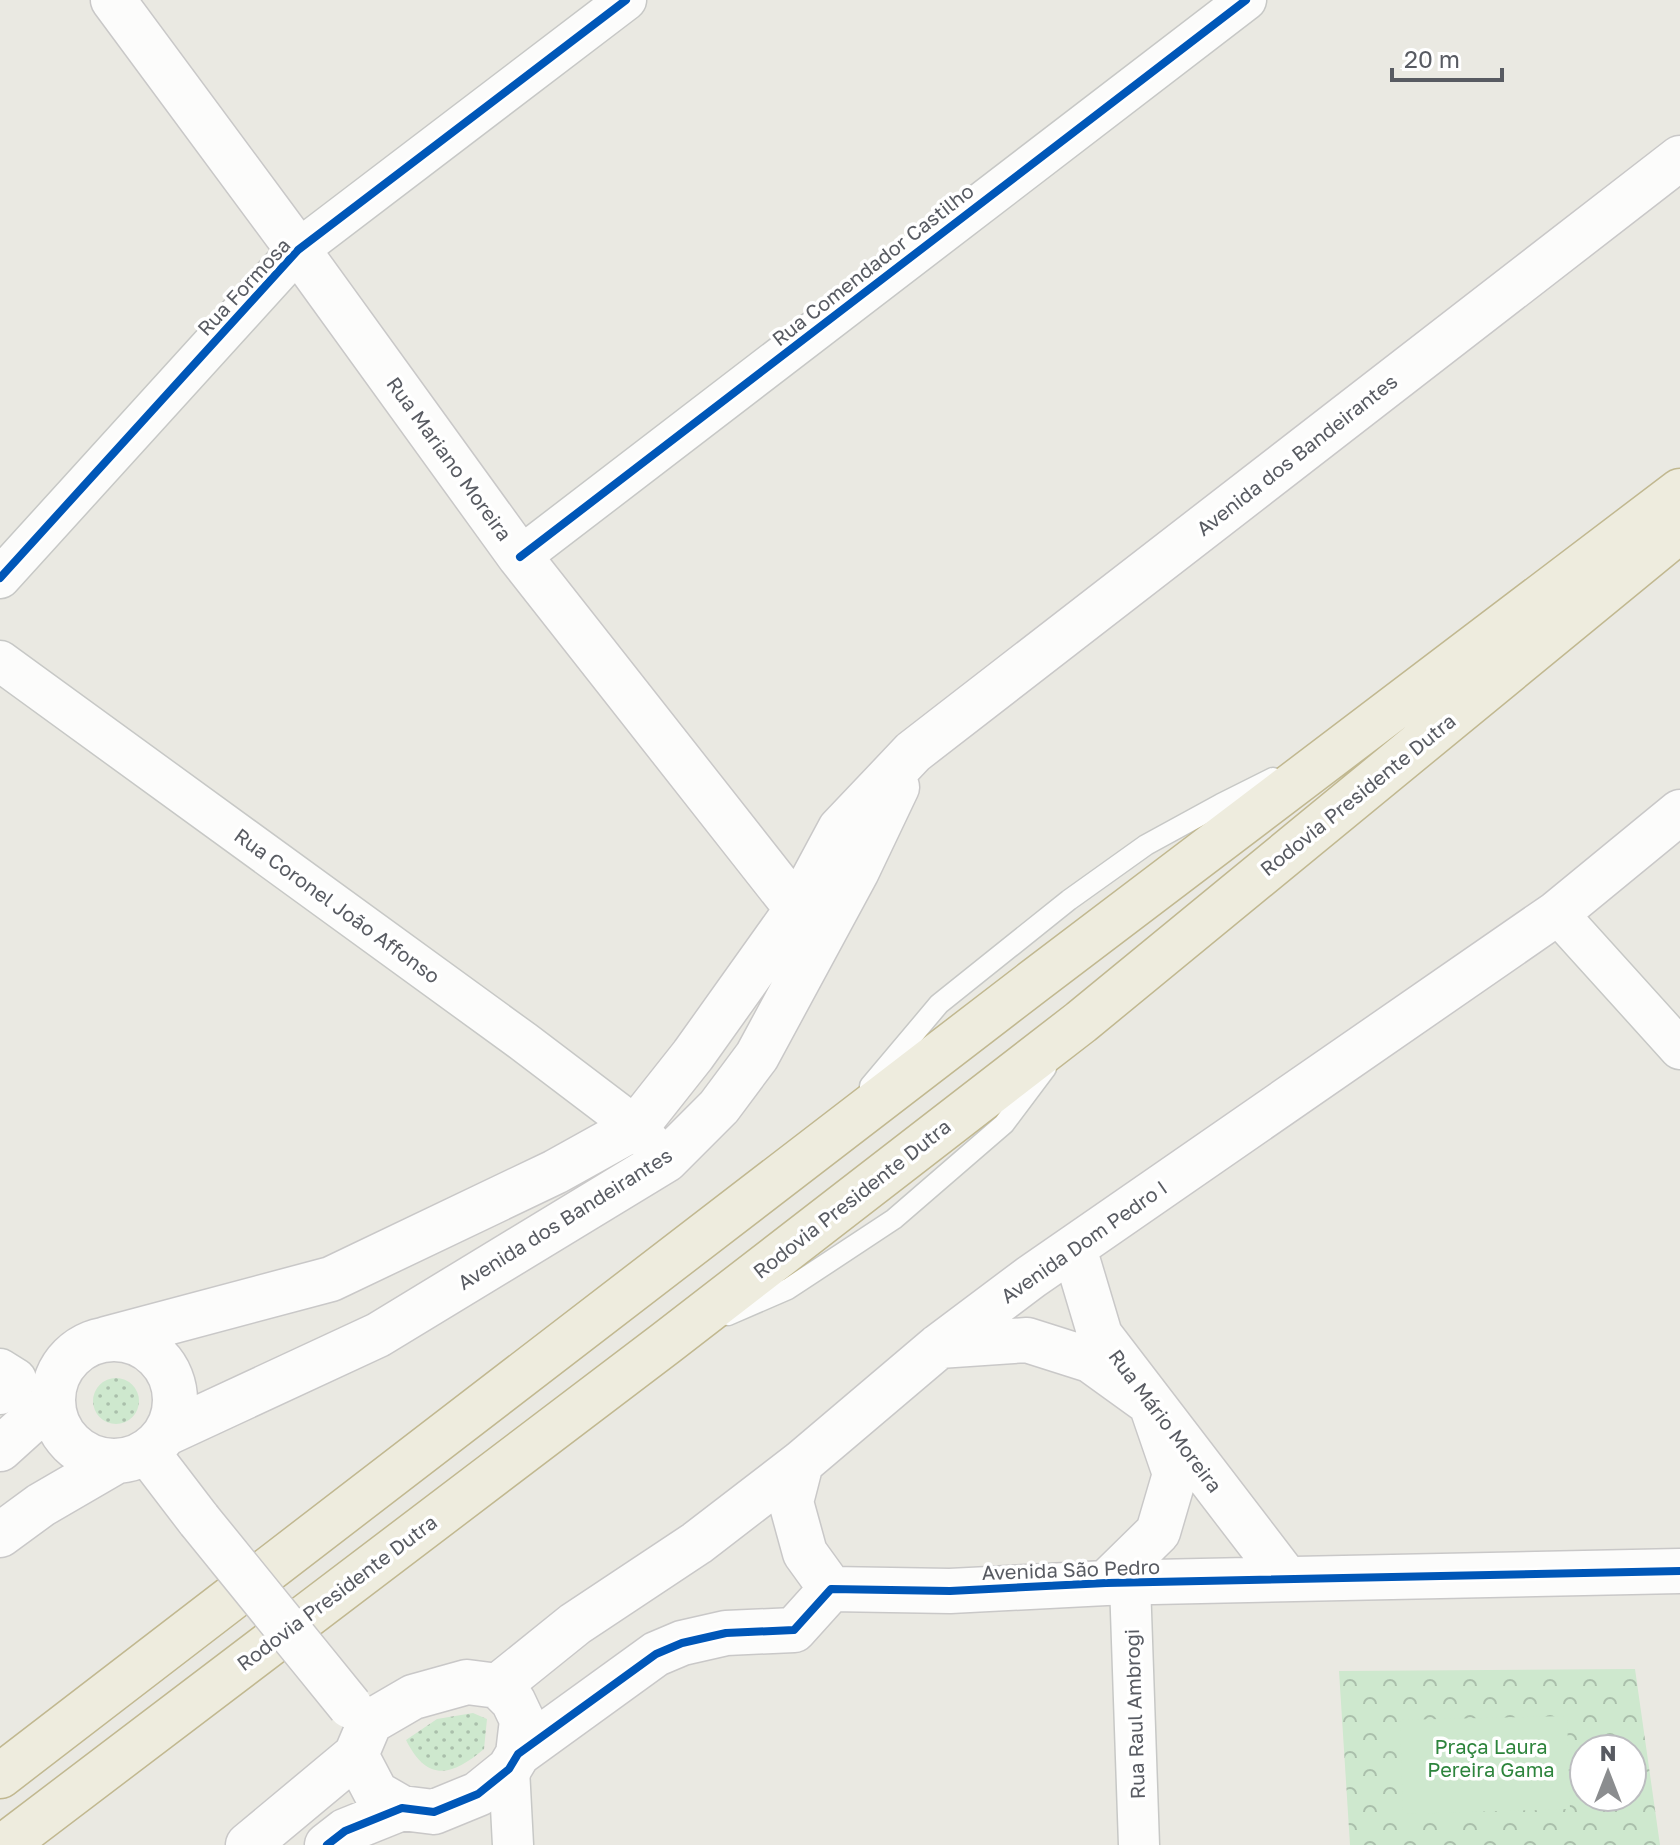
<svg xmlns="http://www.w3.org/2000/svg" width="1680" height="1845" font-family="'Golos Text',sans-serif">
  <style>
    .grass { fill: url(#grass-dots) }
    .park { fill: url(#park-crowns); fill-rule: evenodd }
    .pitch { fill: #cee8ce }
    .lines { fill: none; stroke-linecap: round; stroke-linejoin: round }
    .lane-casing { stroke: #c7c8c6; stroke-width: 23 }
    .street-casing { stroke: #c7c8c6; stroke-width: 43 }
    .secondary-casing { stroke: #c9c8c8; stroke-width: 47 }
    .highway-casing { stroke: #c1b890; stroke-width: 47 }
    .lane { stroke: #fcfcfb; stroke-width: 20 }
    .street { stroke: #fcfcfb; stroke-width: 40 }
    .secondary { stroke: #fcfcfb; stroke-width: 44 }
    .highway { stroke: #eeecde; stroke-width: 44 }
    .secondary-bridge-casing { stroke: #c9c8c8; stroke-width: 47; stroke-linecap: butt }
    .secondary-bridge { stroke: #fcfcfb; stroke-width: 44 }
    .cycleway-casing { stroke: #fff; stroke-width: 13 }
    .cycleway { stroke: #0057b8; stroke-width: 8 }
    .labels { text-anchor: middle; stroke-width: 7; stroke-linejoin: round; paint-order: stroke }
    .street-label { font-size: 20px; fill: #585b62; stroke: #fff }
    .park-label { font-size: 20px; fill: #2d843c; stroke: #fff }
  </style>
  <defs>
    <pattern id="grass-dots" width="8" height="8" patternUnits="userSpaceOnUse" patternTransform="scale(2)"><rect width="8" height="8" fill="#cee8ce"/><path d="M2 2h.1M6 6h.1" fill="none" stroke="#aabfab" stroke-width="1.8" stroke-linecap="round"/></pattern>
    <pattern id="park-crowns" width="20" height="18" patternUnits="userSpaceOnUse" patternTransform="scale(2)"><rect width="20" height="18" fill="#cee8ce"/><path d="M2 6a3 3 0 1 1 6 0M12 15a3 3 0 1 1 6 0" fill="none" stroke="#aabfab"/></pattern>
  </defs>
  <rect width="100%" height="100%" fill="#eae9e2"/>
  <!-- grass -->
  <path class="grass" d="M93 1401a23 23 0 1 1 46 0a23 23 0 1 1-46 0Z
    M473,1713l14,6 -3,30c-33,28 -57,33 -78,-9l31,-21z"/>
  <!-- park -->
  <path class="park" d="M1635,1669l25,176h-310l-11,-174zM1584,1749h48v48h-48z"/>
  <!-- pitch -->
  <path class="pitch" d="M1567,1716l3,93 -167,5 -3,-94z"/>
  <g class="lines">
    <defs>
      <path id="lane" d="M870,1086l69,-82 130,-104 77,-55 75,-41 52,-26
        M728,1315l60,-26 106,-70 110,-95 42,-56"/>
      <path id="street" d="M520,557l726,-557
        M0,578l298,-328 328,-250
        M0,661l524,381 112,85 19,21
        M1557,913l123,136
        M0,1369l16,10 -16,15
        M1130,1583l9,262
        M509,1769l4,76"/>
      <path id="secondary" d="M113,0l185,250 222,307 277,352
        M1074,1248l26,87 186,243
        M53 1400a61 61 0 1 1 122 0a61 61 0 1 1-122 0Z
        M106,1339l225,-60 224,-107 81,-45 57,-72 104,-146 43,-80 73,-77 767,-594
        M939,1346l88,-6 63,20 61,44 24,70 -17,58 -52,51
        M167,1433l211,-98 288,-175 53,-53 38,-51 100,-185 40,-84
        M0,1449l52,-47
        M147,1452l52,68
        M801,1463l-10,39 14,51 26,36
        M0,1535l41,-30 74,-43
        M467,1682l31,4 15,15 9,19 -4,34 -9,15 -31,25 -44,18 -32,-4 -26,-15 -20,-38 14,-33 43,-25z
        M498,1686l77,-62 122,-81 104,-80 138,-117 92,-69 526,-364 123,-101
        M518,1754l138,-100 26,-11 44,-10 68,-3 37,-41 119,2 156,-8 574,-12
        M248,1845l108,-90
        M327,1845l18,-14 57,-23"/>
      <path id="highway" d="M0,1776l1033,-794 647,-491
        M5,1845l661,-502 415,-321 599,-492"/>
    </defs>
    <!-- lane casing -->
    <use href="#lane" class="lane-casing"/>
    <!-- street casing -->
    <use href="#street" class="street-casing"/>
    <!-- secondary casing -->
    <use href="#secondary" class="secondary-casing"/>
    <!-- highway casing -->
    <use href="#highway" class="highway-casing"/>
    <!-- lane -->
    <use href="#lane" class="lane"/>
    <!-- street -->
    <use href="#street" class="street"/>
    <!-- secondary -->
    <use href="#secondary" class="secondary"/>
    <!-- highway -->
    <use href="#highway" class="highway"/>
    <defs>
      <path id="secondary-bridge" d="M199,1520l151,186"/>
    </defs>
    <!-- secondary-bridge casing -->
    <use href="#secondary-bridge" class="secondary-bridge-casing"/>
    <!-- secondary-bridge -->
    <use href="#secondary-bridge" class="secondary-bridge"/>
    <defs>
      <path id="cycleway" d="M520,557l726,-557
        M0,578l298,-328 328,-250
        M327,1845l18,-14 57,-23 32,4 44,-18 31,-25 9,-15 138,-100 26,-11 44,-10 68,-3 37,-41 119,2 156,-8 574,-12"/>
    </defs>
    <!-- cycleway casing -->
    <use href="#cycleway" class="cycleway-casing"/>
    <!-- cycleway -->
    <use href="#cycleway" class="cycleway"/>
  </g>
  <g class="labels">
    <!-- street labels -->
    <g class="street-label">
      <text transform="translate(873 265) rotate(-38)" y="7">Rua Comendador Castilho</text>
      <text transform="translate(244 287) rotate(-47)" y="7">Rua Formosa</text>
      <text transform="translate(1297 455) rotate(-38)" y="7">Avenida dos Bandeirantes</text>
      <text transform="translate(449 459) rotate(54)" y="7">Rua Mariano Moreira</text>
      <text transform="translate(1358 795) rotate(-39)" y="7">Rodovia Presidente Dutra</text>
      <text transform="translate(337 906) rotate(36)" y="7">Rua Coronel João Affonso</text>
      <text transform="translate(852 1199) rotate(-38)" y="7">Rodovia Presidente Dutra</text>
      <text transform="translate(565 1219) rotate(-32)" y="7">Avenida dos Bandeirantes</text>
      <text transform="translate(1084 1242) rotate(-35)" y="7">Avenida Dom Pedro I</text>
      <text transform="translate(1165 1421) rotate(53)" y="7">Rua Mário Moreira</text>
      <text transform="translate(1071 1570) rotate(-2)" y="7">Avenida São Pedro</text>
      <text transform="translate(337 1593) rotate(-37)" y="7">Rodovia Presidente Dutra</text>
      <text transform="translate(1135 1714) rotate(-92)" y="7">Rua Raul Ambrogi</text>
    </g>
    <!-- park labels -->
    <g class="park-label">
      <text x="1491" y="1754">Praça Laura<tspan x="1491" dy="23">Pereira Gama</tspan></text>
    </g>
  </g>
  <!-- north arrow -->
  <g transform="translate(1608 1773)"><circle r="38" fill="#ffffff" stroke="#bcbdc0" stroke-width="2"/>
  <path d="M0-6L14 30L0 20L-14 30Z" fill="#8b8d8f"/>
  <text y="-12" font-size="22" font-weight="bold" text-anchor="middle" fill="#585b62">N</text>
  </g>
  <!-- scale -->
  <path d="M1392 68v12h110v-12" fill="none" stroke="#585b62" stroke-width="4"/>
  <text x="1404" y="68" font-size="24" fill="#585b62" stroke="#ffffff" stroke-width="6" paint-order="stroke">20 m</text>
</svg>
